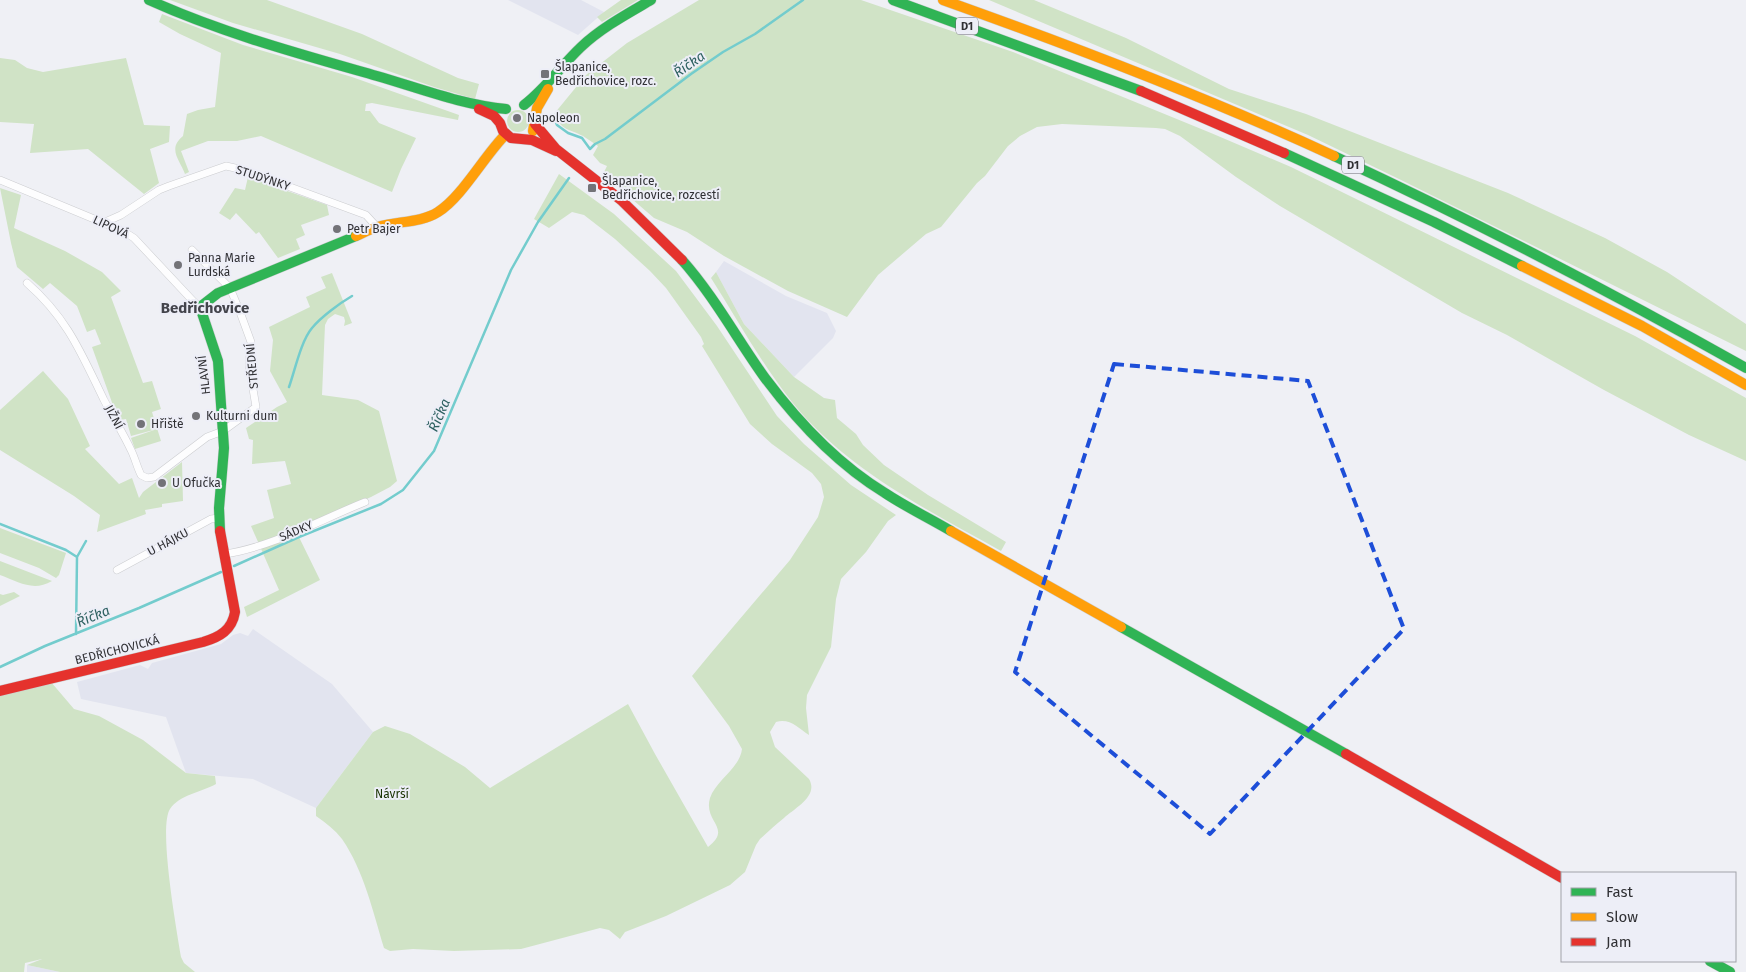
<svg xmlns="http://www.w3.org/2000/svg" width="1746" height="972" font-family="'Fira Sans',sans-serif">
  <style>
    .built { fill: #e2e4ef }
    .green { fill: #d0e3c6 }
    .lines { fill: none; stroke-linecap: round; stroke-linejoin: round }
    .stream { stroke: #73cccd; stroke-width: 2.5 }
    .street-casing { stroke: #cccdd0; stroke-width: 8 }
    .fast-casing { stroke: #cccdd0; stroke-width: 11 }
    .slow-casing { stroke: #cccdd0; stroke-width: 11 }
    .jam-casing { stroke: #cccdd0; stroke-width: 11 }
    .street { stroke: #fdfdfe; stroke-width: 7 }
    .fast { stroke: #30b455; stroke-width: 10 }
    .slow { stroke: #ff9f0a; stroke-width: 10 }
    .jam { stroke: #e5322d; stroke-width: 10 }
    .marked { fill: none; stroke: #1d4ed8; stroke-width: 4; stroke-dasharray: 10 6; stroke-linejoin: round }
    .poi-dot { fill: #737378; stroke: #edeef7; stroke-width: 2 }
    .labels { text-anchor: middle; stroke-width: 4; stroke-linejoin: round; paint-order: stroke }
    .shield { fill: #edeef7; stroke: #69696e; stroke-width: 1 }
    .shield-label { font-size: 11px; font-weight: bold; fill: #303034 }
    .poi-label { font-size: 12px; fill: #303034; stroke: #edeef7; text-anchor: start }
    .street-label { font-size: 12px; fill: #303034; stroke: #edeef7 }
    .park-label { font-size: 12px; fill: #183200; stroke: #edeef7 }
    .water-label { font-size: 14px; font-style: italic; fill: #2e6161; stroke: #edeef7 }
    .quarter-label { font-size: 15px; font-weight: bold; fill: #43444b; stroke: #edeef7 }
  </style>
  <rect width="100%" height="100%" fill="#eff0f5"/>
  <!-- built -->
  <path class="built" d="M508,0h73l23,12 -26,23z
    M724,261l62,35 41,17 9,18 -3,7 -39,39 -50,-53 -28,-52z
    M253,629l79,55 41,48 -57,76 -63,-29 -67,-6 -20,-56 -85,-18 -4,-17 63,-17 8,4 4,-6 69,-19 12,-9 7,-2 8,3z
    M27,965l33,7h-33z"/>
  <!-- green -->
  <path class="green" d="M170,0h97l95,34 96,44 21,6 -4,15 -41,-12 -94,-33 -107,-31z
    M621,0h17l-36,22 -5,-5z
    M699,0h162l152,52 198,81 80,34 344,169 111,62v63l-57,-26 -85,-45 -97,-55 -45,-22 -182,-107 -44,-29 -56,-41 -15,-7 -9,-1 -94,-4 -25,3 -17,9 -12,10 -23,30 -8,7 -36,44 -15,7 -48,41 -31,42 -59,-26 -64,-35 -37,-24 -33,-14 -36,-31 -14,-15 3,-6 -7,-3 -7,-8 5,-9c-5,-3 -10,-7 -15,-10 -15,-8 -20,-4 -29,-22l32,-39 41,-32z
    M989,0h45l92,38 103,51 77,25 202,79 97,45 62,34 79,52v27l-347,-172 -91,-44z
    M162,14l81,31 109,32 107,38 -1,5 -86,-17 -6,1 -1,7h5l9,12 37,15 -15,31 -9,23 -131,-56 -24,5h-29l-27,10 8,21 -4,2c-5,-14 -18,-25 -2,-38l4,-22 11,-4 17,-3 6,-54 -41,-19 -21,-12z
    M0,58l15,2 12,8 16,4 83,-14 18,67 26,1 -1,16 -19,7 9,34 -15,11 -56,-45 -58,4 4,-29 -34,-2z
    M507 121a11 11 0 1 1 22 0a11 11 0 1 1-22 0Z
    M559,174l55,40 62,57 41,55 60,90 27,28 47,41 45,30 -8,6 -22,31 -25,27 -5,20 -5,48 -24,48 -1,13 3,27c-11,-7 -19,-17 -33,-13l-6,10 5,15 34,32c10,17 -14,29 -25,39 -8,6 -16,14 -24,21l-4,6 -11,27 -15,13 -64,31 -41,16 -5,7 -11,-9 -9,-2 -79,21 -67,2 -41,-2 -23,2 -6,-3c-11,-36 -20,-77 -42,-109 -7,-9 -16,-16 -26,-23v-8l57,-76 12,-6 25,8 55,33 25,21 138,-84 27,50 53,93c25,-19 -5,-25 2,-49 6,-18 30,-30 32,-49l-13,-23 -37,-50 19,-23 79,-93 28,-43 6,-20 -3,-13 -9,-11 -40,-29 -22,-20 -48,-78 2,-2 -3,-7 -35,-49 -16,-17 -35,-32 -31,-24 -12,-3 -23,16 -15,-9z
    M248,177l79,28 2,10 -28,10 4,10 -9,4 4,10 -22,9 -19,-26 -3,2 -20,-21 -6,7 -11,-7 16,-25 10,2z
    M0,188l21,7 -7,33 51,23 37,21 19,19 -10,6 32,86 9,-2 9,28 -9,3 9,29 -26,8 -4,-11 26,-9 -26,7 -5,-17 -6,1 -6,-12 -22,-61 9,-3 -6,-15 -8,3 -10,-26 -27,-23 -7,6 -26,-22 -6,-24z
    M716,272l28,52 50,53 30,21 11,2 2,18 19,16 7,11 21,20 44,30 78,47 -5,9c-75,-42 -154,-81 -209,-149 -31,-39 -55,-83 -81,-124z
    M332,273l20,50 -8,3 1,-5 -1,-4 -9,-3 -7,5 -3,6 -3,70 36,5 21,11 18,70 -7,6 -19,10 -75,34 24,49 -73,37 -3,-10 35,-17 -28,-64 23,-8 -7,-28 24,-6 -6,-23 -33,3 1,-24 -4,-1 -3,-11 31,-21 10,-5 -17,-31 3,-31 -4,-13 41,-20 -4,-10 20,-9 -5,-11z
    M43,371l25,28 22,47 -5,3 34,35 13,-6 7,20 4,-6 39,-30 1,39 -21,3v3l-17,3 1,4 -49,18 3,-17 -26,-19 -74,-46v-40z
    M0,528l66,25 -7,22 -3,3 -17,-10 -39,-15z
    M0,561l52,20c-19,11 -33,1 -52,-6z
    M14,592l6,4 -20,10v-12l3,1z
    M51,682l23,27 25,7 44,24 43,33 29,3 1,8c-14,8 -37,11 -46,25 -12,18 7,123 11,148l3,6 11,9h-135l-33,-7 15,-6 -17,4 -1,9h-24v-279z"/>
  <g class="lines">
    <!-- stream -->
    <path class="stream" d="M548,117l6,1 3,7 11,8 14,5 8,11 5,-5 10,-5 86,-65 32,-22 32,-18 48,-34
      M289,387c6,-17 12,-46 23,-59 9,-11 28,-25 40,-32
      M0,524l66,26 11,7
      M234,566l65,-29 82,-33 22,-14 31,-39 77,-181 27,-48 31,-44
      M76,634l1,-77 9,-16
      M0,667l45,-21 94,-38 82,-36"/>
    <defs>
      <path id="street" d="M0,180l123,51 11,7 59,63 7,6
        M103,223l18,-8 38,-25 10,-4 57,-20 18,4 122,45 11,12
        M27,283c41,36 54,70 77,117 9,17 19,33 27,50 4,8 6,17 10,25l6,3 7,-1 53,-40 16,-6 33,-24 -7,-42 2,-23 -11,-30 -10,-24 -38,-38
        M225,554c47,-7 95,-34 140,-52
        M117,570l94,-51 8,-1"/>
      <path id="fast" d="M149,0c73,33 151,54 228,76 42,12 85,29 129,33
        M893,0l248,91
        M524,105c22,-17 37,-39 57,-58 20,-19 46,-33 70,-47
        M1284,153l150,69 88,44
        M1334,156c140,65 277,136 412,212
        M682,260c32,36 55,79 83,118 33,44 72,86 120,115 21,14 44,25 66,38
        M220,531l-1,-23 5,-60 -6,-87 -18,-54 18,-14 138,-57
        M1121,627l225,127
        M1710,961l20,11"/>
      <path id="slow" d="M943,0c132,47 264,97 391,156
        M533,131l4,-23 11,-19
        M356,236c7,-3 14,-7 22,-9 18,-6 43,-4 60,-15 24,-15 46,-56 68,-78
        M1522,266l120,60 104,59
        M951,531l170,96"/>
      <path id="jam" d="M1141,91l143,62
        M479,109l15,7 6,7 3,8 8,7 21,2 24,11
        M535,124l21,25 65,51 61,60
        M0,691l203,-49c17,-5 29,-12 32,-30l-15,-81
        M1346,754l216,124"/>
    </defs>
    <!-- street casing -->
    <use href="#street" class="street-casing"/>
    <!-- fast casing -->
    <use href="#fast" class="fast-casing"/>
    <!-- slow casing -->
    <use href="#slow" class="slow-casing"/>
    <!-- jam casing -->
    <use href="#jam" class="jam-casing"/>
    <!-- street -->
    <use href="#street" class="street"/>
    <!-- fast -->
    <use href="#fast" class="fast"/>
    <!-- slow -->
    <use href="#slow" class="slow"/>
    <!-- jam -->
    <use href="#jam" class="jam"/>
  </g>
  <!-- marked area -->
  <path class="marked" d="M1114,364l194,17 96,248 -194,205 -195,-162z"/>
  <!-- markers -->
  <g class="poi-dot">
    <rect x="540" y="69" width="10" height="10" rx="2.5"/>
    <circle cx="517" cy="118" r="5"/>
    <rect x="587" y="183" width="10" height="10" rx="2.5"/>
    <circle cx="337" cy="229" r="5"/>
    <circle cx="178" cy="265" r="5"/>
    <circle cx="196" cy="416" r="5"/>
    <circle cx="141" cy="424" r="5"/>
    <circle cx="162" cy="483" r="5"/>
  </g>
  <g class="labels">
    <!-- shield labels -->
    <g class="shield">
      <rect x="956" y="17.5" width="22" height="17" rx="4"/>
      <rect x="1342" y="156.5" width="22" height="17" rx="4"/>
    </g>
    <g class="shield-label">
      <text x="967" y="30">D1</text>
      <text x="1353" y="169">D1</text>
    </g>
    <!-- poi labels -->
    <g class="poi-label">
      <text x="555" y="71">Šlapanice,<tspan x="555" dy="14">Bedřichovice, rozc.</tspan></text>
      <text x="527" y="122">Napoleon</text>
      <text x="602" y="185">Šlapanice,<tspan x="602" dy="14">Bedřichovice, rozcestí</tspan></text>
      <text x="347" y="233">Petr Bajer</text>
      <text x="188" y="262">Panna Marie<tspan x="188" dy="14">Lurdská</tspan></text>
      <text x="206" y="420">Kulturni dum</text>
      <text x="151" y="428">Hřiště</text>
      <text x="172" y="487">U Ofučka</text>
    </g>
    <!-- street labels -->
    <g class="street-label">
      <text transform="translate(263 178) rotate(18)" y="4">STUDÝNKY</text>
      <text transform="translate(111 227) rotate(25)" y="4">LIPOVÁ</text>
      <text transform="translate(252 366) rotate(-95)" y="4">STŘEDNÍ</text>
      <text transform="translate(204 375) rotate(-97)" y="4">HLAVNÍ</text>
      <text transform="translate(114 417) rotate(62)" y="4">JIŽNÍ</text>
      <text transform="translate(296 531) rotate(-23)" y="4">SÁDKY</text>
      <text transform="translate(168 542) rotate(-28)" y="4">U HÁJKU</text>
      <text transform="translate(117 650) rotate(-14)" y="4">BEDŘICHOVICKÁ</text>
    </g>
    <!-- park labels -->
    <g class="park-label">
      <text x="392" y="798">Návrší</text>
    </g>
    <!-- water labels -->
    <g class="water-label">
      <text transform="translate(689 64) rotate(-35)" y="5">Říčka</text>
      <text transform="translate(439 415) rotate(-67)" y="5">Říčka</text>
      <text transform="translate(93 616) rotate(-23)" y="5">Říčka</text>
    </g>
    <!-- quarter labels -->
    <g class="quarter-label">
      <text x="205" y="313">Bedřichovice</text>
    </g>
  </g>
  <!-- legend -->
  <rect x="1561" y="872" width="175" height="90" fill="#edeef7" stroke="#a1a2a9"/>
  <rect x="1571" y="888" width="25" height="8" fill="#30b455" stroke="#a1a2a9"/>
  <text x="1606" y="897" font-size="15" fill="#303034">Fast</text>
  <rect x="1571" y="913" width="25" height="8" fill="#ff9f0a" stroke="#a1a2a9"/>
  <text x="1606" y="922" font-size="15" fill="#303034">Slow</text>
  <rect x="1571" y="938" width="25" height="8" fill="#e5322d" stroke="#a1a2a9"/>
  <text x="1606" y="947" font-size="15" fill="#303034">Jam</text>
</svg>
